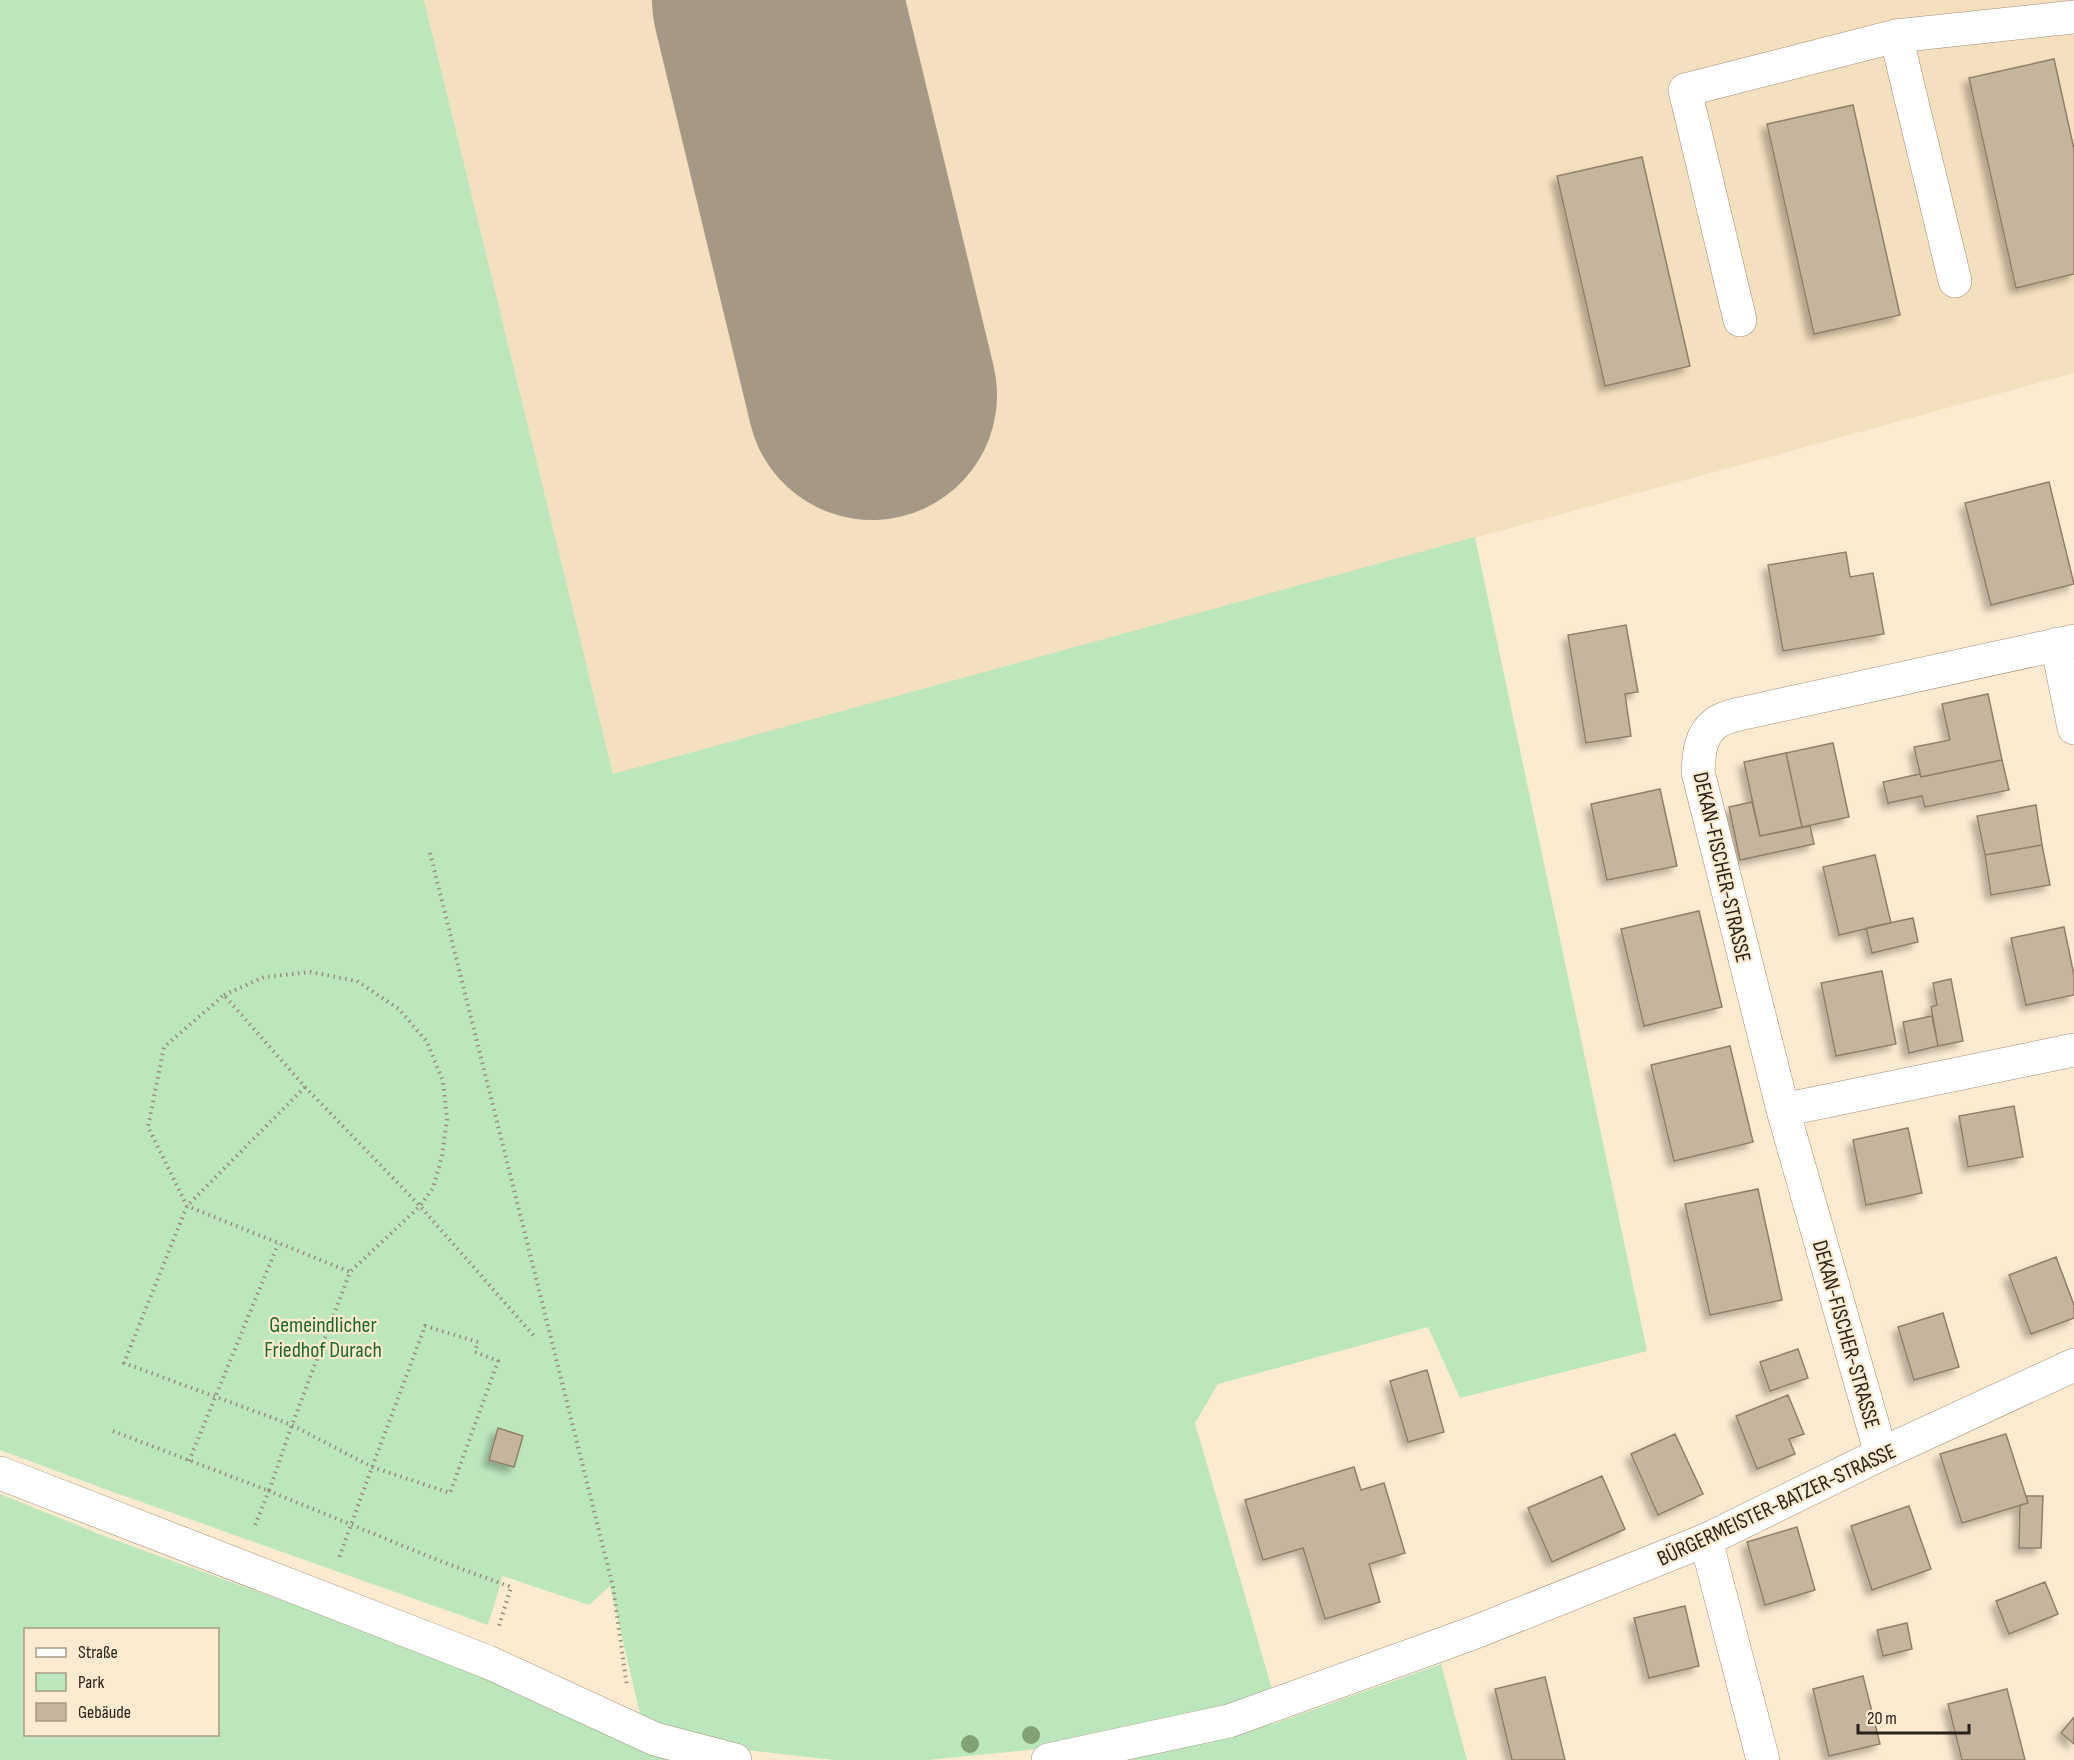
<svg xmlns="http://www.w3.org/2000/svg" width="2074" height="1760" font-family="'Sofia Sans Condensed',sans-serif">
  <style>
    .built { fill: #f4dfbe }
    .green { fill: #bce7bd; fill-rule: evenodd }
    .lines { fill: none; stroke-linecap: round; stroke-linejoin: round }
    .runway { stroke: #a59885; stroke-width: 250 }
    .building { fill: #c5b59c; stroke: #908069; stroke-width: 1.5; filter: url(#shadow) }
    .minor-casing { stroke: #9e8e76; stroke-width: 34 }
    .path { stroke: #9a8e7b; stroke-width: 4; stroke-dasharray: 1.5 4.5; stroke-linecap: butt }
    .minor { stroke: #fff; stroke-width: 33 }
    .tree { fill: #82a275 }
    .labels { text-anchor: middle; stroke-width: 4.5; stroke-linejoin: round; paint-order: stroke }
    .street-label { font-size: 22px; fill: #282218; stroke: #fcebd1 }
    .park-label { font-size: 22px; fill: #1e6729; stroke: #fcebd1 }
  </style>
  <defs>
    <filter id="shadow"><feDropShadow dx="-5.5" dy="5.5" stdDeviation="3" flood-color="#0004"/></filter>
  </defs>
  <rect width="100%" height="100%" fill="#fcebd1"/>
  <!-- built -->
  <path class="built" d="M424,0h1650v373l-1461,402z"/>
  <!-- green -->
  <path class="green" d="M0,0h424l189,774 862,-237 172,814 -187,47 -32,-71 -210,57 -23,39 77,266 -45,18 -198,43 -102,10h-93l-106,-12 -86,-26 -32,-136 -21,19 -86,-29 -15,49 -386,-137 -102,-38z
    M0,1494l112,45 340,123 245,98h-697zM26,1630h192v104h-192z
    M1441,1664l26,96h-346l155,-37z"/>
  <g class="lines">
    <!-- runway -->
    <path class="runway" d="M777,0l95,395"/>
  </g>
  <!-- building -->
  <path class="building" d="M2054,59l20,90v125l-58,14 -47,-210z
    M1853,105l47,210 -86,19 -47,-210z
    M1642,157l48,209 -85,20 -48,-210z
    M2049,482l25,102 -83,21 -26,-102z
    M1846,552l4,25 23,-4 11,61 -101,17 -15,-86z
    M1626,625l12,67 -13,2 6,42 -45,7 -18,-108z
    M1988,694l14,66 -81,17 -7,-30 36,-7 -8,-36z
    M1833,743l16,74 -47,10 -16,-74z
    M1786,753l16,74 -42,9 -16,-74z
    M2002,760l7,30 -84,17 -3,-11 -34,7 -5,-21 37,-8 1,3z
    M1660,789l17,77 -70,14 -16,-76z
    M1752,802l8,34 50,-10 4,18 -74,16 -11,-53z
    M2036,805l6,40 -57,10 -8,-39z
    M2042,845l8,40 -59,10 -6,-40z
    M1875,855l16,68 -52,12 -16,-68z
    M1699,911l23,96 -78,19 -23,-97z
    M1913,918l5,24 -46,11 -6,-25z
    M2064,927l10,48v20l-48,10 -15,-67z
    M1882,971l14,73 -60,12 -15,-73z
    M1951,979l12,62 -25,5 -7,-39 6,-2 -4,-22z
    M1932,1016l6,30 -29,7 -6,-31z
    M1730,1046l23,96 -79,19 -23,-96z
    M2014,1106l9,51 -55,10 -9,-51z
    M1908,1128l14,65 -56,12 -13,-65z
    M1758,1189l24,111 -72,15 -25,-111z
    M2056,1257l18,48v13l-43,16 -22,-59z
    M1943,1313l16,54 -45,13 -16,-53z
    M1798,1349l10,29 -38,13 -10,-29z
    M1427,1370l17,62 -36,10 -18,-61z
    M1788,1395l16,39 -15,5 6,15 -38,15 -21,-53z
    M498,1428l25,8 -9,31 -25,-7z
    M1675,1434l28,60 -45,21 -27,-61z
    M2006,1434l22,69 -66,20 -22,-69z
    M1354,1467l7,23 23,-7 21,70 -36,11 11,38 -55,17 -22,-71 -40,12 -18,-60z
    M1602,1476l23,53 -73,33 -24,-54z
    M2026,1496h17l-2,52h-22l1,-43 8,-2z
    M1909,1506l22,63 -59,21 -21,-64z
    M1797,1527l18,63 -50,15 -18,-63z
    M2045,1582l13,32 -49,20 -13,-33z
    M1685,1606l14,60 -50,12 -15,-60z
    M1907,1623l5,26 -29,7 -6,-26z
    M1863,1676l17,68 -51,12 -16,-67z
    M1545,1677l20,83h-53l-17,-71z
    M2007,1689l18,71h-63l-14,-56z
    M2074,1717v27l-13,-11z"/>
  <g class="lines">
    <defs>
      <path id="minor" d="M1955,281l-59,-245 178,-19
        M1740,320l-55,-230 211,-54
        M2057,644l17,84
        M1783,1110l291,-60
        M1881,1454l-98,-344 -85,-338c1,-18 2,-38 18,-49 5,-4 13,-6 19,-8l339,-74
        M0,1473l488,189 167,77 80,21
        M1706,1540l57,220
        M1048,1760l181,-39 244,-88 233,-93 175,-86 193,-89"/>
    </defs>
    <!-- minor casing -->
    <use href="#minor" class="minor-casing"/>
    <!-- path -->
    <path class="path" d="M430,853l183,734 14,100
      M224,995l40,-18 46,-5 47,9 42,28 28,33 16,39 4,38 -5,37 -9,32 -13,18 -70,66
      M305,1087l-118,119 -63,157 168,62 80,42 78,26 48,-132 -23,-9 3,-10 -53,-16c-29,78 -59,156 -87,235
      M113,1431l156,60 23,-66 58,-153 -163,-66 -39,-79 16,-80 60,-52 81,92 115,119 114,130
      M189,1461l89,-217
      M255,1525l14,-34 171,70 71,26 -13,42"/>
    <!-- minor -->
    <use href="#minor" class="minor"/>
  </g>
  <!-- trees -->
  <g class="tree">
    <circle cx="1031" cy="1735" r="9"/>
    <circle cx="970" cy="1744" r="9"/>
  </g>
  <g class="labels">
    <!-- street labels -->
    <g class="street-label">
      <text transform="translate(1723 867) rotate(77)" y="8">DEKAN-FISCHER-STRASSE</text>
      <text transform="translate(1847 1334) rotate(74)" y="8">DEKAN-FISCHER-STRASSE</text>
      <text transform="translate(1776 1504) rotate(-25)" y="8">BÜRGERMEISTER-BATZER-STRASSE</text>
    </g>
    <!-- park labels -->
    <g class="park-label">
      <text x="323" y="1332">Gemeindlicher<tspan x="323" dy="25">Friedhof Durach</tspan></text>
    </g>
  </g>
  <!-- legend -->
  <rect x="24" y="1628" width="195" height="108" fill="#fcebd1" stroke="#a79b87" stroke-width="1.5"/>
  <rect x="36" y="1648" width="30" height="9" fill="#ffffff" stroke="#a79b87" stroke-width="1.5"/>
  <text x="78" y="1658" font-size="18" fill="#282218">Straße</text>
  <rect x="36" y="1673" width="30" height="18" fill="#bce7bd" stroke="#a79b87" stroke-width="1.5"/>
  <text x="78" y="1688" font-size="18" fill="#282218">Park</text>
  <rect x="36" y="1703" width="30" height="18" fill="#c5b59c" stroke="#a79b87" stroke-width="1.5"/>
  <text x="78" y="1718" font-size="18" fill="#282218">Gebäude</text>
  <!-- scale -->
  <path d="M1858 1724v9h111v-9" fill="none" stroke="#282218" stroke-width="3"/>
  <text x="1867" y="1724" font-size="18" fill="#282218" stroke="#fcebd1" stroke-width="4.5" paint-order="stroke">20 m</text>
</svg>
